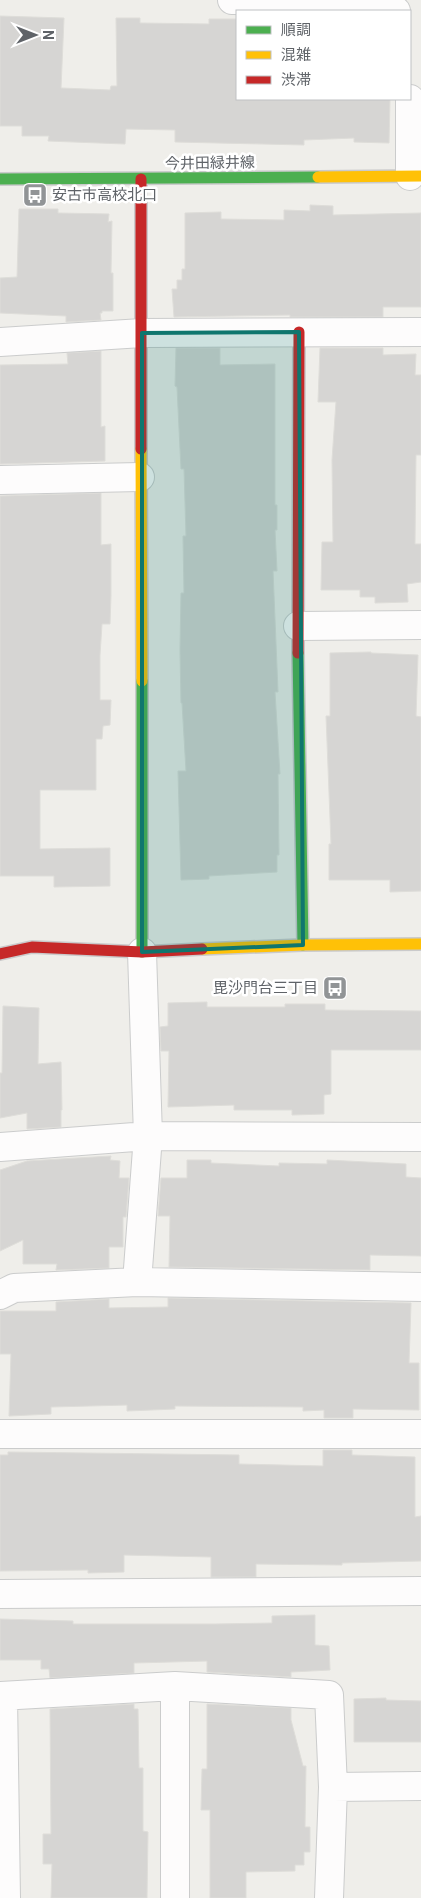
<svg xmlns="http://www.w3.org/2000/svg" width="421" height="1898" font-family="Roboto,'Noto Sans JP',sans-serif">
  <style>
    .building { fill: #d6d5d3; stroke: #deddd9 }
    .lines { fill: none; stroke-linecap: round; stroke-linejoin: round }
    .street-casing { stroke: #cbcccc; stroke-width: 30 }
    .fast-casing { stroke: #cacacb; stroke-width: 14 }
    .slow-casing { stroke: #cacacb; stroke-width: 14 }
    .jam-casing { stroke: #cacacb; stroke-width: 14 }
    .street { stroke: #fdfcfc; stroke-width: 28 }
    .fast { stroke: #4caf50; stroke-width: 11 }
    .slow { stroke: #ffc107; stroke-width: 11 }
    .jam { stroke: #c62828; stroke-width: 11 }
    .marked { fill: #0f766e; fill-opacity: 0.2; stroke: #0f766e; stroke-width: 4; stroke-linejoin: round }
    .labels { text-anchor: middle; stroke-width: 5; stroke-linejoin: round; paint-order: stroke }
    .street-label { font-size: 15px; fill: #5f6368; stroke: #fff }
    .poi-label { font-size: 15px; fill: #5f6368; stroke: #fff; text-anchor: start }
  </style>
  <rect width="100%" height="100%" fill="#efeeea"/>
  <!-- building -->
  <path class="building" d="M0,16l64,2 -3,70 49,2 1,-4h6l-1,-68h24v5l69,1v-5h28v80h153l-1,44 -35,-1v-4l-50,2v5l-129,-3v-12l-49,-1 -1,15 -77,-3 1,-5h-27v-10h-22z
    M310,205l23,1v9l88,-2v94h-38v10h-93v-2l-116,2 -2,-28h5v-9h5v-11h3v-56l36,-1v7l63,1v-10l26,1z
    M19,209h39v4l51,1 -1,8 4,-1 -1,52h2v38h-11v2h-2l1,7 -35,2v-6l-66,-3v-35l17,-1z
    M176,348h44v17l55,-1v141h2v25h-2l2,41h-4l5,121h-3l5,82h-2l1,81h-2v17l-68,4v3l-28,1 -3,-109h8l-4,-68h-1l-1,-53 1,-57h3l-1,-57h3l-2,-67h-3l-4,-82 -2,-1z
    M320,348h63v7l33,-1 -1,21h6v80h-5l-1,89h6v38l-14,2 1,18 -33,1v-6h-15v-7h-39l1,-48h11l-1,-82 4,-58h-18z
    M101,351v76l4,-1v35l-105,3v-99l68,-1 -1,-11z
    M101,493v52l10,-1v51l-1,29h-8l-2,31v45h11l-1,25 -7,1 -1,13h-6v51h-56v59l70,-1v38l-56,1v-11h-54v-380z
    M371,652v1l47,2 -2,61 5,1v174l-31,1v-12h-61v-36h2l-5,-128h4v-63z
    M207,1002v5h78v-3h40v6l96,1v39h-90v44l-7,1v19l-32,1v-5h-58v-5l-66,2 1,-56h-8l-1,-24 8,-1v-23z
    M3,1006l36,2 -1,56 23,-2 1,48h-1v17l-34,2v-16l-27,5v-45h2z
    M111,1156l-1,4 10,1 -1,17h10l-3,39h-3v30h-14v21l-53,2 1,-6h-34v-24l-23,11v-81l27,-9z
    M187,1160h24v3l68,3v-3l48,1v-4l79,4v13l15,1v78l-51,-1v15l-201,-3 1,-51h-12l3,-38h26z
    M168,1298l243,5 -2,60h10v47l-66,-1v9h-29v-8l-21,1v-4l-128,-1v3l-48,2v-6l-76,2v7l-42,2 2,-62h-11v-43h56v-9l53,-3v9l59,-1z
    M323,1450h29v5l63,2v60l6,-1v45l-79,2v2l-86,-1v13h-45v-20l-87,-2v17l-36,1v-3l-88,1v-116h8v-3l231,3v9l84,2z
    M315,1615v30l14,1 1,24 -39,2v5l-84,-5v-11l-73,2v10l-84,5 -1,-9h-8v-9h-41v-41l73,2v3h142l57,-1v-7z
    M386,1698v2l35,1v41h-67v-43z
    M134,1704v5h4l1,59h4v63l5,1 -1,66h-96l1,-34h-9v-30h8l-1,-125z
    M207,1704l84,4v12l12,46h3l-1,61h5v25h-6v13h-9v6l-49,1v26h-36v-88h-9l1,-41h5z"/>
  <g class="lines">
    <defs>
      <path id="street" d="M232,0l145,2 19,9
        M410,99v77
        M0,342l142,-9 279,-1
        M0,480l140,-3
        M298,626l123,-1
        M0,1147l148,-11 273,1
        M137,1282l284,5
        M0,1295l14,-7 123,-6 11,-146 -6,-184
        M0,1434h421
        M0,1594l421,-3
        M0,1696l175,-10 154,9 4,92 -4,111
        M3,1696l3,202
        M333,1787l88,-1
        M175,1898v-212"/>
      <path id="fast" d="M0,179l318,-2
        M298,653l5,292
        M142,681v271"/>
      <path id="slow" d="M318,177l103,-1
        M141,449l1,232
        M202,949l101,-4 118,-1"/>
      <path id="jam" d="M141,179v270
        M298,653l1,-321
        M0,954l32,-7 110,5 60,-3"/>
    </defs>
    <!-- street casing -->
    <use href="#street" class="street-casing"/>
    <!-- fast casing -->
    <use href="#fast" class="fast-casing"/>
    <!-- slow casing -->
    <use href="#slow" class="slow-casing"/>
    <!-- jam casing -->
    <use href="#jam" class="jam-casing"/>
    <!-- street -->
    <use href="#street" class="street"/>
    <!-- fast -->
    <use href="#fast" class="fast"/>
    <!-- slow -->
    <use href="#slow" class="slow"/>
    <!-- jam -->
    <use href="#jam" class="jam"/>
  </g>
  <!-- marked area -->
  <path class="marked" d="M299,332l4,613 -161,7v-619z"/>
  <!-- icons -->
  <defs>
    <symbol id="bus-square" viewBox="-11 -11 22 22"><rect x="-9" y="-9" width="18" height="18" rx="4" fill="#919496" stroke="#fff"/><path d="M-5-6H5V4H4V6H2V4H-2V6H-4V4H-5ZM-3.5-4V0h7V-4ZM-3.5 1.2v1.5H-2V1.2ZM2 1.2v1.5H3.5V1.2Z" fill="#fff"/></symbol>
  </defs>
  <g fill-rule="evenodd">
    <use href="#bus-square" x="21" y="181" width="28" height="28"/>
    <use href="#bus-square" x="321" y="974" width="28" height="28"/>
  </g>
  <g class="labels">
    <!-- street labels -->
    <g class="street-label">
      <text transform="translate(210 163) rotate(-1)" y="5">今井田緑井線</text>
    </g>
    <!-- poi labels -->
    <g class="poi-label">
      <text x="52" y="200">安古市高校北口</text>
      <text x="318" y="993" text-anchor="end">毘沙門台三丁目</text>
    </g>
  </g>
  <!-- legend -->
  <rect x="236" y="10" width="175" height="90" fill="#ffffff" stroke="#bfc1c3"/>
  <rect x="246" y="26" width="25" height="8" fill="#4caf50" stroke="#bfc1c3"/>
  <text x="281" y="35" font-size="15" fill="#5f6368">順調</text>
  <rect x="246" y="51" width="25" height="8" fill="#ffc107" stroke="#bfc1c3"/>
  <text x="281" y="60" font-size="15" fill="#5f6368">混雑</text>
  <rect x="246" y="76" width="25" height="8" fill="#c62828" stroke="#bfc1c3"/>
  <text x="281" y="85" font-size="15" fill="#5f6368">渋滞</text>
  <!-- north arrow -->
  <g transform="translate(35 35) rotate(90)" stroke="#ffffff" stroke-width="4" paint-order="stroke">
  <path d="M0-4L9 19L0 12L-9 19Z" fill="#5f6368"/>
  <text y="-8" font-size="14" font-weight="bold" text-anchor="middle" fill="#5f6368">N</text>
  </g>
</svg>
